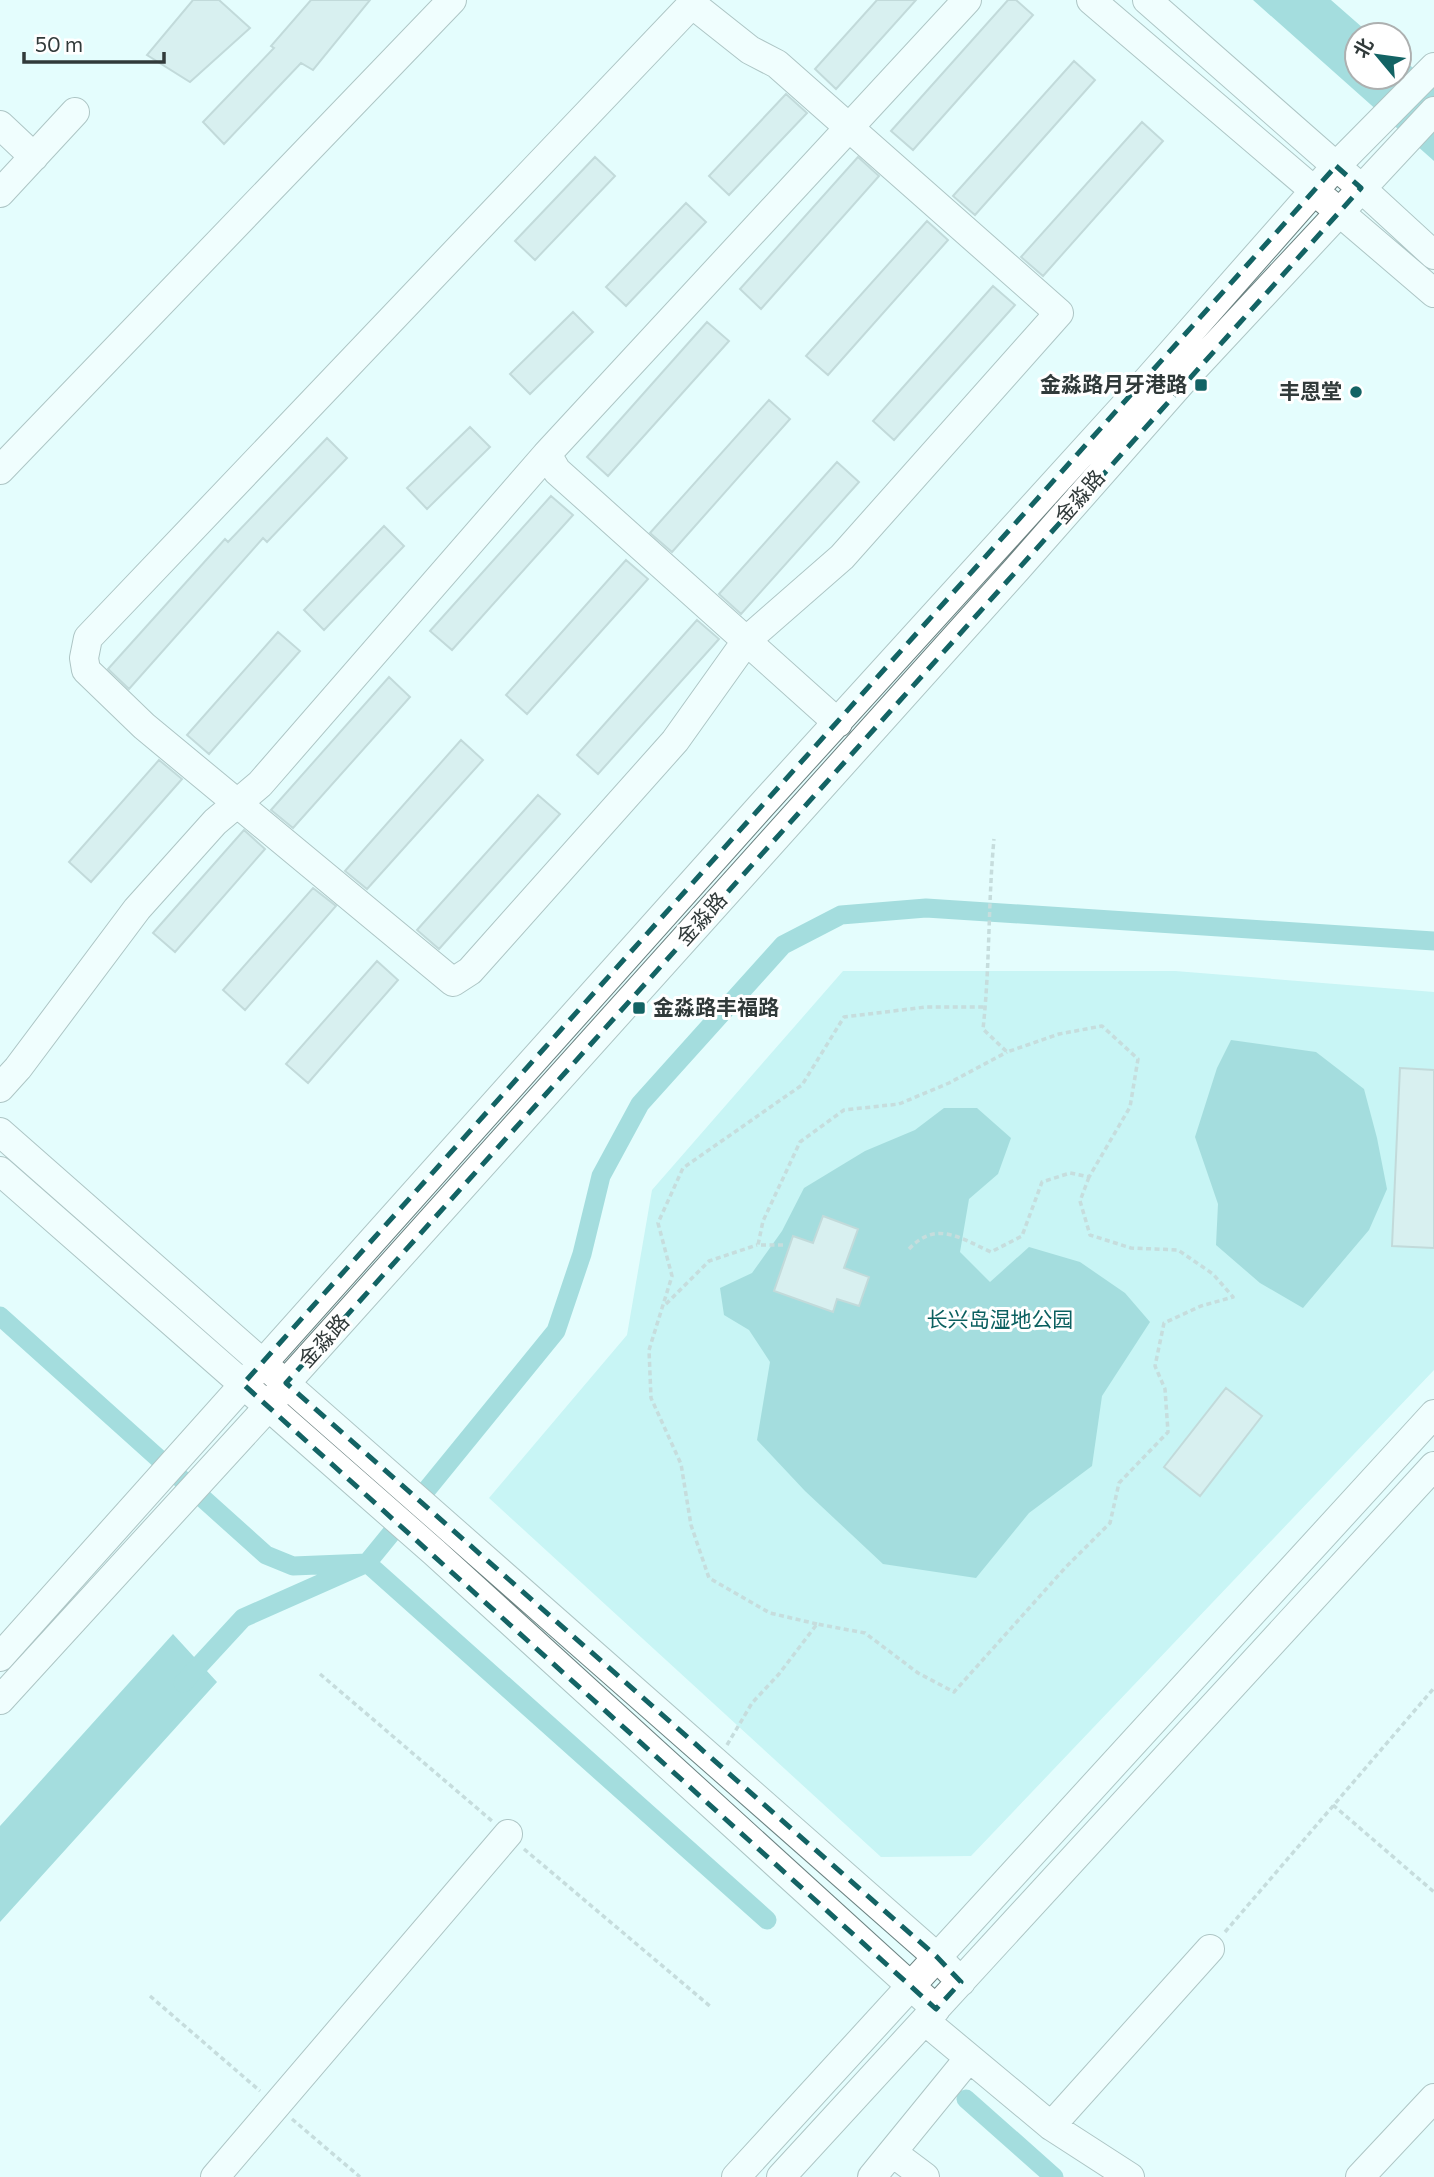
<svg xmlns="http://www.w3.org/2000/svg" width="1434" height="2177" font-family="Commissioner,'Noto Sans SC',sans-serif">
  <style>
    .green { fill: #a7eaea }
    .water { fill: #57b7b8 }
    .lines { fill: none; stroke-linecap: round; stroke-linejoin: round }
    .canal { stroke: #57b7b8; stroke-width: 19 }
    .building { fill: #c9e1e1; stroke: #99b0b0; stroke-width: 2 }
    .minor-casing { stroke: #6c8281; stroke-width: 30 }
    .path { stroke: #a2b5b5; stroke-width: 3.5; stroke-dasharray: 5 3.5; stroke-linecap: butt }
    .minor { stroke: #fff; stroke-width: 28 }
    .marked { fill: none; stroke: #136364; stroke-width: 5; stroke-dasharray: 14 9; stroke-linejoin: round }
    .poi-dot { fill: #136364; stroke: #fff; stroke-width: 2.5 }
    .labels { text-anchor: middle; stroke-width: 6; stroke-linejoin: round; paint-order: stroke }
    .poi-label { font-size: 21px; font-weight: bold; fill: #313a3a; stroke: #fff; text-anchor: end }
    .street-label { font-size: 21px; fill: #313a3a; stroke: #fff }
    .park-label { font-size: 21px; fill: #0b6060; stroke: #fff }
  </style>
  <rect width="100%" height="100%" fill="#e4fdfd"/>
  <!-- green -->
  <path class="green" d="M843,971h332l259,21v378l-463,486 -90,1 -392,-359 138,-163 25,-145z"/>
  <!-- water -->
  <path class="water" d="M1253,0h78l40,35h-14v42h42v-20l35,27v77z
    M1231,1040l85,12 48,37 13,49 10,51 -18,41 -66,78 -43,-25 -44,-38 2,-41 -23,-67 22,-69z
    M944,1108h33l34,30 -13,36 -29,25 -9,53 30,30 39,-35 51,15 45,31 25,29 -48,74 -10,70 -63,47 -53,65 -93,-14 -78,-73 -48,-51 13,-78 -21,-32 -25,-15 -4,-27 32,-15 30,-42 22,-43 61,-37 50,-21z
    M173,1634l44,48 -217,240v-96z"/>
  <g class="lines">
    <!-- canal -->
    <path class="canal" d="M0,1316l266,239 27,11 74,-3 400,357
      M183,1683l60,-65 124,-55 189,-232 26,-77 19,-78 39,-72 143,-159 58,-30 85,-7 508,33
      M966,2099l88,78"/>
  </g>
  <!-- building -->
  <path class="building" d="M193,0h26l31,28 -60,54 -43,-27z
    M311,0h59l-57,70 -12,-7 -77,81 -21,-22 71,-74 -3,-2z
    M877,0h39l-80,89 -21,-20z
    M1008,0h8l17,15 -120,135 -22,-19z
    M1074,61l21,19 -120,135 -22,-19z
    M786,94l21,19 -78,82 -20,-19z
    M1142,122l21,19 -120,135 -22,-19z
    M595,157l20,19 -80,84 -20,-19z
    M858,157l21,19 -118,133 -21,-20z
    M686,203l20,19 -80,84 -20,-19z
    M927,221l21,19 -120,135 -22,-19z
    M993,286l22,19 -121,135 -21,-19z
    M573,312l20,20 -63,62 -20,-20z
    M707,322l22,19 -121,135 -21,-19z
    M769,400l21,19 -118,133 -22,-19z
    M470,427l20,20 -63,62 -20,-21z
    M327,438l20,20 -80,84 -4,-4 -134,151 -21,-20 117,-130 3,3z
    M837,462l22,20 -118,132 -22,-20z
    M551,496l22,19 -121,135 -22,-19z
    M384,526l20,20 -80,84 -20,-20z
    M626,560l22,19 -121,135 -21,-19z
    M697,620l22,19 -121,135 -21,-19z
    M278,632l22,19 -91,103 -22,-19z
    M389,677l21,20 -117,131 -22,-18z
    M461,740l22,20 -116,129 -22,-18z
    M159,760l23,19 -91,103 -22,-20z
    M538,795l22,19 -121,135 -22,-19z
    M244,830l21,19 -90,103 -22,-19z
    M313,888l23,18 -91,104 -22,-20z
    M377,961l21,19 -90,103 -22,-19z
    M1400,1068l34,2v178l-42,-2z
    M823,1216l35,13 -14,39 25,9 -10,29 -22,-7 -4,13 -59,-21 19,-55 20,7z
    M1226,1388l36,28 -62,80 -36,-29z"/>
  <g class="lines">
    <defs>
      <path id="minor" d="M1091,0l343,293
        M1147,0l214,188 73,67
        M692,4l58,46 27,14 282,249 -217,244 -95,83 -72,101 -205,230 -17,11 -309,-256 -58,-56 -2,-12 4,-20z
        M0,125l34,32
        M0,193l75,-81
        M547,454l10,17 281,252
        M0,470l452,-470
        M0,1088l18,-20 119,-159 78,-87 45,-38 287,-330 420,-454
        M0,1132l937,825 24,25
        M0,1171l434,381 502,457
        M0,1657l760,-850 369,-406 207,-235 98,-99
        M0,1700l269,-294 17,-23 731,-814 169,-192 248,-266
        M925,2021l126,105 79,51
        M1051,2126l159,-177
        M893,2153l32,24
        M215,2177l293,-343
        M736,2177l698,-763
        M781,2177l653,-711
        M872,2177l97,-119
        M1360,2177l74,-79"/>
    </defs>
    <!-- minor casing -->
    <use href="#minor" class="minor-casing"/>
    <!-- path -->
    <path class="path" d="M783,1245h-25l5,-24 37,-79 44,-32 55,-6 50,-21 58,-31
      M909,1249c27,-29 51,-11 82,3l31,-16 20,-54 28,-9 19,4 41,-70 8,-48 -36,-33 -43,8 -52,18 -24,-23c7,-63 5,-127 11,-190
      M666,1304l43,-43 48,-16
      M817,1624l-47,-11 -61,-35 -18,-53 -10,-61 -30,-66 -2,-48 23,-74 -14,-53 25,-55 119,-83 42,-68 82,-10h60
      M320,1674l172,147
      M727,1745l25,-42 27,-29 38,-50 48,9 53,40 36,19 111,-124 45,-45 9,-40 49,-51 -3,-43 -10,-23 9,-43 37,-17 32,-9 -20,-23 -35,-24 -47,-2 -41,-13 -10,-34 9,-24
      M1333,1805l101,87
      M524,1849l187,158
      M1225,1932l209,-244
      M150,1996l110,95
      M292,2119l68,58"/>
    <!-- minor -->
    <use href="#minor" class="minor"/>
  </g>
  <!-- marked area -->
  <path d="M0 0H1434V2177H0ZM1336,166l25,22 -1075,1195 651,574 24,25 -25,27 -693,-625z" fill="#e4fdfd" fill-opacity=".55" fill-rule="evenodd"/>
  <path class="marked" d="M1336,166l25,22 -1075,1195 651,574 24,25 -25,27 -693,-625z"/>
  <!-- markers -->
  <g class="poi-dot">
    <rect x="1194" y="378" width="14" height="14" rx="3.5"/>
    <circle cx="1356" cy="392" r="7"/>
    <rect x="632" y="1001" width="14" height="14" rx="3.5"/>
  </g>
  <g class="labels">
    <!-- poi labels -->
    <g class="poi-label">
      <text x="1187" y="392">金淼路月牙港路</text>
      <text x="1342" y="399">丰恩堂</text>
      <text x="653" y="1015" text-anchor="start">金淼路丰福路</text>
    </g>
    <!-- street labels -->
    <g class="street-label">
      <text transform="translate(1080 497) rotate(-49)" y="7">金淼路</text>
      <text transform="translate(702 919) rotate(-48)" y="7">金淼路</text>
      <text transform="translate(324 1341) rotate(-48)" y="7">金淼路</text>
    </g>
    <!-- park labels -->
    <g class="park-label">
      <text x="1000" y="1327">长兴岛湿地公园</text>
    </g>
  </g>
  <!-- north arrow -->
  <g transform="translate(1378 56) rotate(299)"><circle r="33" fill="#ffffff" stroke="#adb0b0" stroke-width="2"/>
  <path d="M0-5L12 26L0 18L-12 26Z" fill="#136364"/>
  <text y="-10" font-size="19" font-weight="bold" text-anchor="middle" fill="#313a3a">北</text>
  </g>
  <!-- scale -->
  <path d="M24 52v10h140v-10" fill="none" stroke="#313a3a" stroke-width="3.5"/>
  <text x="35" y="52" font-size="21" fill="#313a3a" stroke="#ffffff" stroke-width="5" paint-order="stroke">50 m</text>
</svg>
